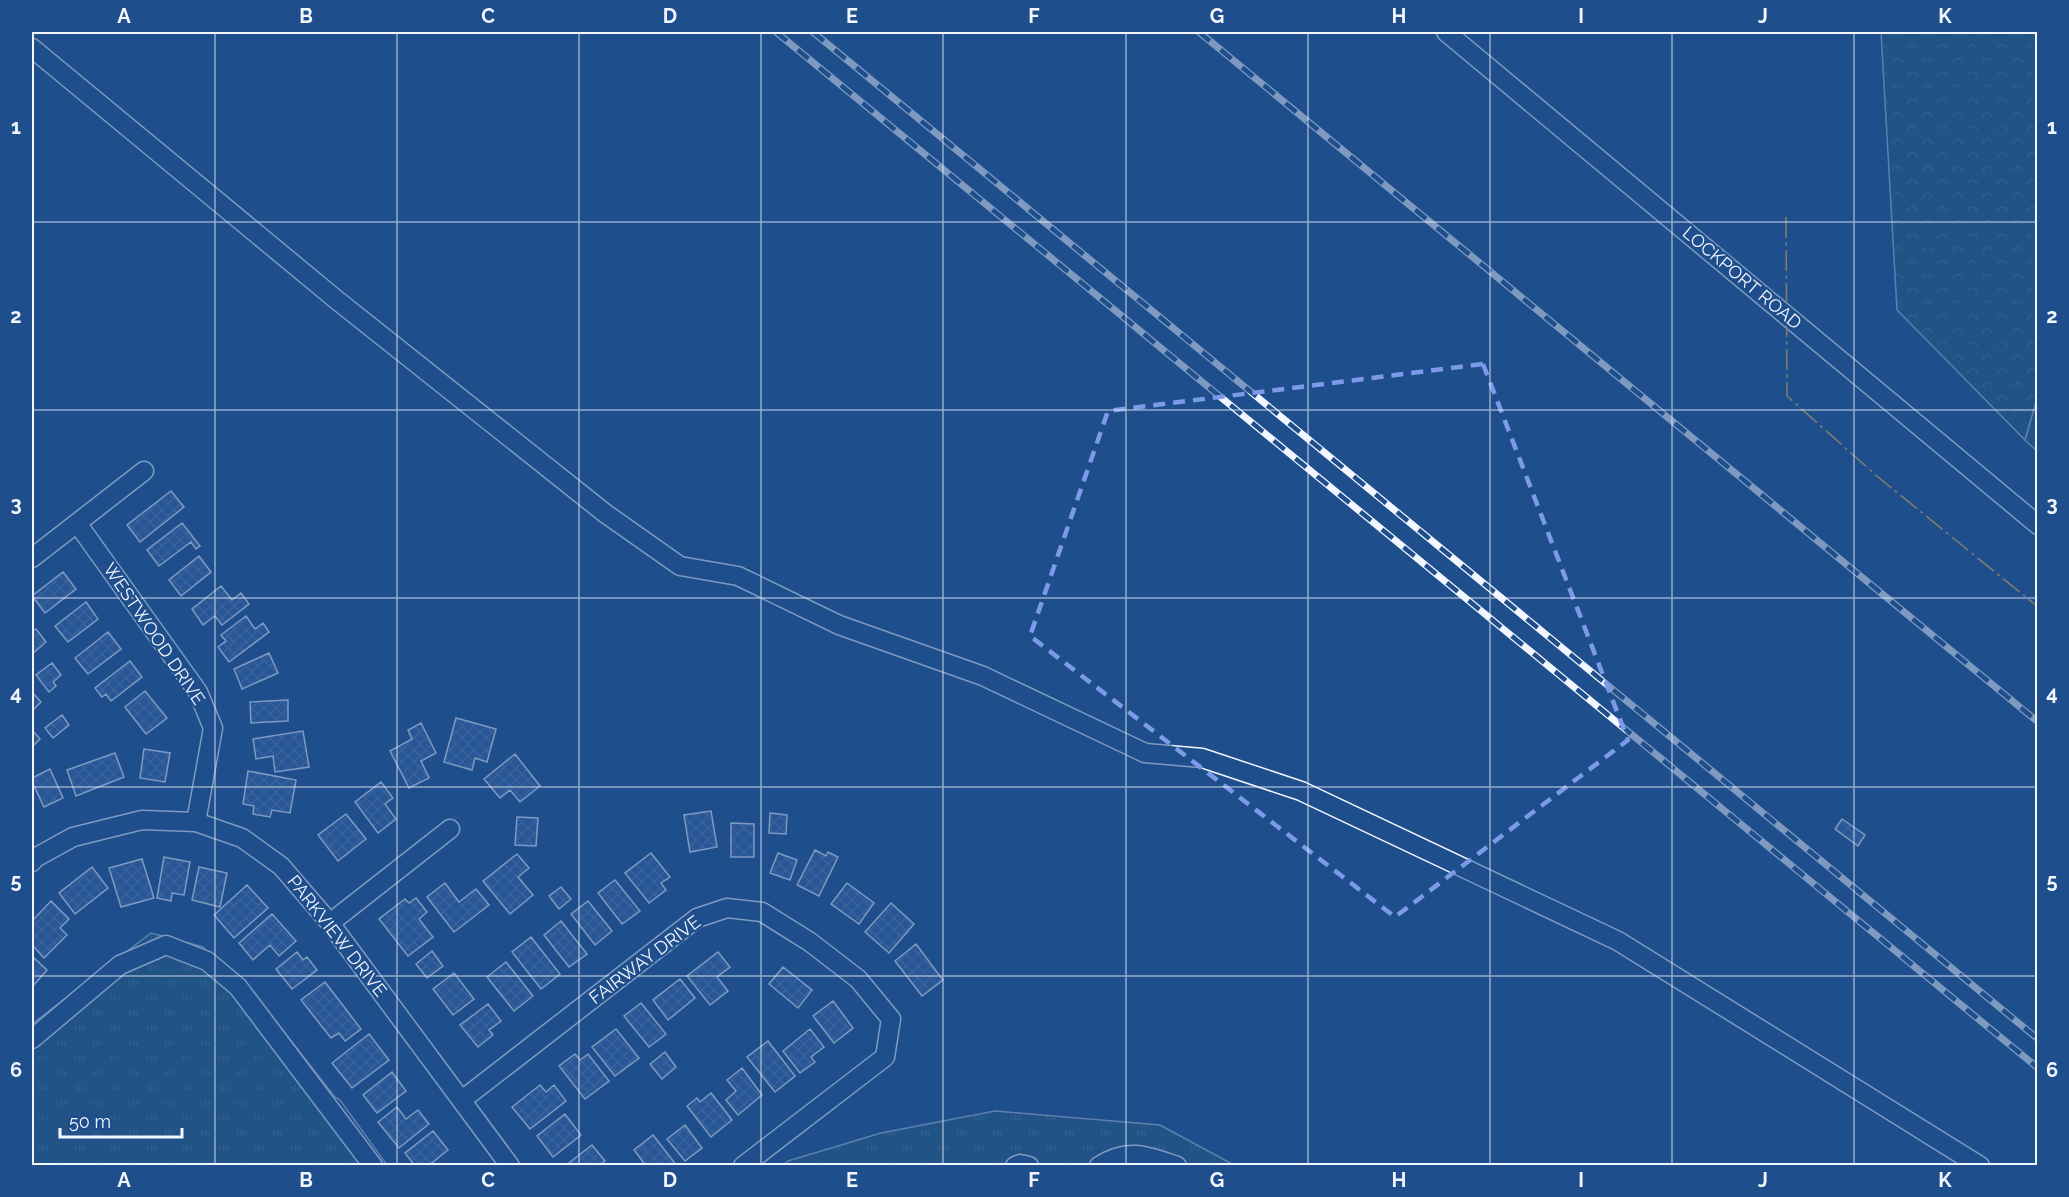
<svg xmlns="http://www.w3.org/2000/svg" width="2069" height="1197" font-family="Raleway,sans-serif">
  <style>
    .grass { fill: url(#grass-tufts); stroke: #a8bbd7; stroke-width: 1.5 }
    .forest { fill: url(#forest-crowns); stroke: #a8bbd7; stroke-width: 1.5 }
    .building { fill: url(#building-cross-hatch); stroke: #f2f6ff; stroke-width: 1.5 }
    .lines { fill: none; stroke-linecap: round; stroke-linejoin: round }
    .minor-casing { stroke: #f2f6ff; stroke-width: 21 }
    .minor { stroke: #1f4e8c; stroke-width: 18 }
    .rail-casing { stroke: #f2f6ff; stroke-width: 7 }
    .rail { stroke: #1f4e8c; stroke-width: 4.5; stroke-dasharray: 14; stroke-linecap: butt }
    .power { stroke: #ffb74d; stroke-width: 1.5; stroke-dasharray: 21 4.5 3 4.5; stroke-linecap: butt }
    .marked { fill: none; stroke: #7d9aea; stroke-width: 4.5; stroke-dasharray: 12 8; stroke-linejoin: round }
    .grid { fill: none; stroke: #f2f6ff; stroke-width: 1.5; stroke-opacity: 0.55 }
    .labels { text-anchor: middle; stroke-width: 4.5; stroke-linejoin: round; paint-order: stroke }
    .street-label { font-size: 18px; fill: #f2f6ff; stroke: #1f4e8c }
    .neatline { fill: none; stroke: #f2f6ff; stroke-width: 2 }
    .grid-label { font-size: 20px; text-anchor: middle; font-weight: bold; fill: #f2f6ff }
  </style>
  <defs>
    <pattern id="grass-tufts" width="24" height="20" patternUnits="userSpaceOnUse" patternTransform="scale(1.5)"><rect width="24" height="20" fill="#245a82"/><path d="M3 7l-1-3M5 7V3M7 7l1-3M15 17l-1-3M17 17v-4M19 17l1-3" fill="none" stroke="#447295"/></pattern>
    <pattern id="forest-crowns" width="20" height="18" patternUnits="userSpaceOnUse" patternTransform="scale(1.5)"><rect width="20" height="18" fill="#245a82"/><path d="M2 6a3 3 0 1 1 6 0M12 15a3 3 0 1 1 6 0" fill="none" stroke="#447295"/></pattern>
    <pattern id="building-cross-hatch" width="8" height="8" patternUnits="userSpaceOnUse" patternTransform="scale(1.5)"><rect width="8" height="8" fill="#3563a3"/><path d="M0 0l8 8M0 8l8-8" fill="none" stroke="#537ab1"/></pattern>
  </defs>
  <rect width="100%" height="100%" fill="#1f4e8c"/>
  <!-- grass -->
  <path class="grass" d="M2037,395v56l-12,-11z
    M151,933l52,14 67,67 65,83 5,3 47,65 -355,1v-142z
    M995,1111l165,14 74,40 -452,1 6,-5 93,-28z"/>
  <!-- forest -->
  <path class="forest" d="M1881,32h156l1,363 -13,45 -128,-130z"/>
  <!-- building -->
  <path class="building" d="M171,491l13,16 -44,35 -13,-17z
    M182,523l18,23 -4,3 -5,-7 -32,24 -12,-16z
    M199,556l12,16 -30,24 -12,-16z
    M63,572l13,17 -31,24 -13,-17z
    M221,586l11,14 9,-7 8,11 -27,21 -7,-9 -12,9 -11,-16z
    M86,602l12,17 -30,23 -13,-16z
    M246,616l9,13 8,-6 6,9 -40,30 -11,-15 8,-6 -5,-6z
    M36,629l10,13 -14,12v-22z
    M108,632l13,17 -33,25 -13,-16z
    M269,653l9,20 -36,16 -8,-20z
    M130,661l12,16 -31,24 -5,-7 -4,3 -7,-9z
    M52,663l9,12 -8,7 3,4 -7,6 -13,-17z
    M145,691l22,27 -21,16 -21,-27z
    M32,692l9,10 -9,9z
    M288,700v21l-37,2 -1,-21z
    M62,715l7,10 -16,13 -8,-10z
    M456,718l40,11 -9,33 -12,-4 -3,12 -28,-8z
    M421,723l15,30 -15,8 8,17 -20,10 -19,-37 22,-12 -4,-9z
    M32,730l8,9 -8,8z
    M303,731l6,36 -34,5 -2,-16 -17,3 -3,-20z
    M144,749l26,4 -5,29 -25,-4z
    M115,753l9,24 -48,19 -9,-26z
    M515,754l25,32 -20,16 -10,-12 -10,8 -16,-19z
    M50,769l13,29 -19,9 -12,-25v-4z
    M248,771l48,9 -6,33 -18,-3 -2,7 -17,-3 1,-8 -11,-2z
    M381,782l12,16 -8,6 11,15 -18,14 -23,-31z
    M711,811l6,36 -27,5 -6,-37z
    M770,813l17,2 -1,19 -17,-1z
    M346,814l20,25 -28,22 -20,-26z
    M517,817l21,1 -2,28 -21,-1z
    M1842,819l23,16 -7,11 -23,-17z
    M731,823l23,1v33h-23z
    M815,850l11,6 2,-4 10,5 -19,39 -22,-11z
    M651,853l19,24 -9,6 5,7 -17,13 -24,-30z
    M778,853l19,7 -7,20 -20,-7z
    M517,854l12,14 -11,9 15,18 -23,19 -27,-33z
    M164,857l26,5 -6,33 -12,-2 -1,8 -14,-3z
    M142,859l12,39 -33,9 -12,-39z
    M92,867l16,21 -33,26 -16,-21z
    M199,867l28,6 -7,34 -28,-7z
    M615,880l25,31 -18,13 -24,-31z
    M445,883l14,19 17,-13 13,16 -35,27 -27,-35z
    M847,883l27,20 -15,21 -28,-20z
    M247,885l21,23 -34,30 -20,-23z
    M561,887l10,12 -12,10 -10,-13z
    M416,898l11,14 -8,7 14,18 -25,19 -29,-37 26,-20 4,4z
    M51,901l18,18 -9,9 7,7 -23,23 -12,-13v-24z
    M588,901l24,30 -17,14 -24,-31z
    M891,903l23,21 -25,29 -24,-21z
    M272,914l24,27 -17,15 -9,-11 -17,15 -14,-17z
    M561,921l26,33 -18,13 -25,-32z
    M531,937l29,37 -19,15 -29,-37z
    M916,944l27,36 -21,16 -27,-35z
    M432,951l11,15 -16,12 -11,-14z
    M297,952l6,8 4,-3 10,13 -25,19 -16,-20z
    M718,952l12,15 -13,10 11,14 -18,14 -23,-29z
    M32,956l15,14 -15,17z
    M506,962l27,34 -19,15 -27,-34z
    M783,967l29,23 -14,18 -29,-24z
    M454,973l20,26 -21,16 -20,-26z
    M680,979l15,19 -27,22 -15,-20z
    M325,982l36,47 -16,12 -6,-8 -8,5 -30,-38z
    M833,1001l20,27 -19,15 -21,-27z
    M641,1003l25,31 -17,13 -25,-31z
    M488,1004l13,17 -12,9 4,5 -15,12 -18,-22z
    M616,1029l23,29 -24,18 -23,-29z
    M810,1029l14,18 -13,10 4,5 -15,11 -17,-22z
    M369,1034l20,26 -37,28 -20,-25z
    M768,1041l27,35 -20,16 -28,-35z
    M665,1052l11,15 -14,12 -12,-15z
    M575,1054l5,6 8,-6 21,27 -24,18 -26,-33z
    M742,1068l20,27 -24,20 -12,-15 10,-9 -9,-11z
    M392,1072l14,19 -29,22 -14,-18z
    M540,1085l6,7 8,-7 12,16 -36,28 -18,-22z
    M711,1093l21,27 -21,17 -24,-31 10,-8 3,4z
    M397,1107l9,12 12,-9 11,14 -30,24 -21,-26z
    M565,1114l16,21 -28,22 -16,-21z
    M685,1125l17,23 -17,13 -18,-22z
    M433,1131l15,19 -20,16h-13l-10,-13z
    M653,1135l24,31h-31l-12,-16z
    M592,1145l13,16 -6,5h-34z"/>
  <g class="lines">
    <defs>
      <path id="minor" d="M1446,32l592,493
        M32,48l306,253 268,213 74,52 58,10 101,49 144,51 162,77 57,5 99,33 317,150 362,225
        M77,523l121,169 15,36 -17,94
        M32,558l112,-87
        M32,862l3,-4 38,-21 69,-17 54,2 46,16 39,28 49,57 180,243
        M330,923l120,-94
        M32,1039l88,-74 46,-20 41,16 31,26 135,179
        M462,1100l235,-182 30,-10 35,4 48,30 48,37 33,40 -6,38 -142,109
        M1015,1166l5,-2 9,2
        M1099,1166c29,-19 49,-10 78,0"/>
    </defs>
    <!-- minor casing -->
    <use href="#minor" class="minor-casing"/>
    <!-- minor -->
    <use href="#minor" class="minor"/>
    <defs>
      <path id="rail" d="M776,32l1262,1036
        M813,32l1225,1007
        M1199,32l839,690"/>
    </defs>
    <!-- rail casing -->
    <use href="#rail" class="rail-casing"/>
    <!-- rail -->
    <use href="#rail" class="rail"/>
    <!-- power -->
    <path class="power" d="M1786,217l1,179 91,81 160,130"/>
  </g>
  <!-- marked area -->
  <path d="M0 0H2069V1197H0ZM1483,364l145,376 -233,177 -365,-281 78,-225z" fill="#1f4e8c" fill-opacity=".55" fill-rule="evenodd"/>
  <path class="marked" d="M1483,364l145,376 -233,177 -365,-281 78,-225z"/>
  <!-- grid -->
  <path class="grid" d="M215,32v1134M397,32v1134M579,32v1134M761,32v1134M943,32v1134M1126,32v1134M1308,32v1134M1490,32v1134M1672,32v1134M1854,32v1134M32,222h2006M32,410h2006M32,598h2006M32,787h2006M32,976h2006"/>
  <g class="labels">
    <!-- street labels -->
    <g class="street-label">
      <text transform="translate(1742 278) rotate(40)" y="6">LOCKPORT ROAD</text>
      <text transform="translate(154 634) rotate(56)" y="6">WESTWOOD DRIVE</text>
      <text transform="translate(337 936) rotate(52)" y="6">PARKVIEW DRIVE</text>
      <text transform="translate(645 960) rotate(-37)" y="6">FAIRWAY DRIVE</text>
    </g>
  </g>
  <!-- border -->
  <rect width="2069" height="1197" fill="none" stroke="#1f4e8c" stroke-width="66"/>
  <!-- scale -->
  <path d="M60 1128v9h122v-9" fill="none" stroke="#f2f6ff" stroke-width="3"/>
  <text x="69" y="1128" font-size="18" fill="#f2f6ff" stroke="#1f4e8c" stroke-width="4.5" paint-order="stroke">50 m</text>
  <rect x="33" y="33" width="2003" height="1131" class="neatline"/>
  <g class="grid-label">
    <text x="124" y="23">A</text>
    <text x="306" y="23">B</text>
    <text x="488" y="23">C</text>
    <text x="670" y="23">D</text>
    <text x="852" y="23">E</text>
    <text x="1034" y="23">F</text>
    <text x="1217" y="23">G</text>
    <text x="1399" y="23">H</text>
    <text x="1581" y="23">I</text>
    <text x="1763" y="23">J</text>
    <text x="1945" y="23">K</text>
    <text x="16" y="134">1</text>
    <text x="2052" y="134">1</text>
    <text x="16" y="323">2</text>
    <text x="2052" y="323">2</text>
    <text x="16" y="511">3</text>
    <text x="2052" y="511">3</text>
    <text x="16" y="700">4</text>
    <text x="2052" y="700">4</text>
    <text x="16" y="888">5</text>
    <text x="2052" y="888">5</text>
    <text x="16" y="1077">6</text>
    <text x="2052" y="1077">6</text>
    <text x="124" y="1187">A</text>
    <text x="306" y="1187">B</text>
    <text x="488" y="1187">C</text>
    <text x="670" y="1187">D</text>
    <text x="852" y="1187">E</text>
    <text x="1034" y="1187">F</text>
    <text x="1217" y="1187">G</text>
    <text x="1399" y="1187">H</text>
    <text x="1581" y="1187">I</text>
    <text x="1763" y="1187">J</text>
    <text x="1945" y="1187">K</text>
  </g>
</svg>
